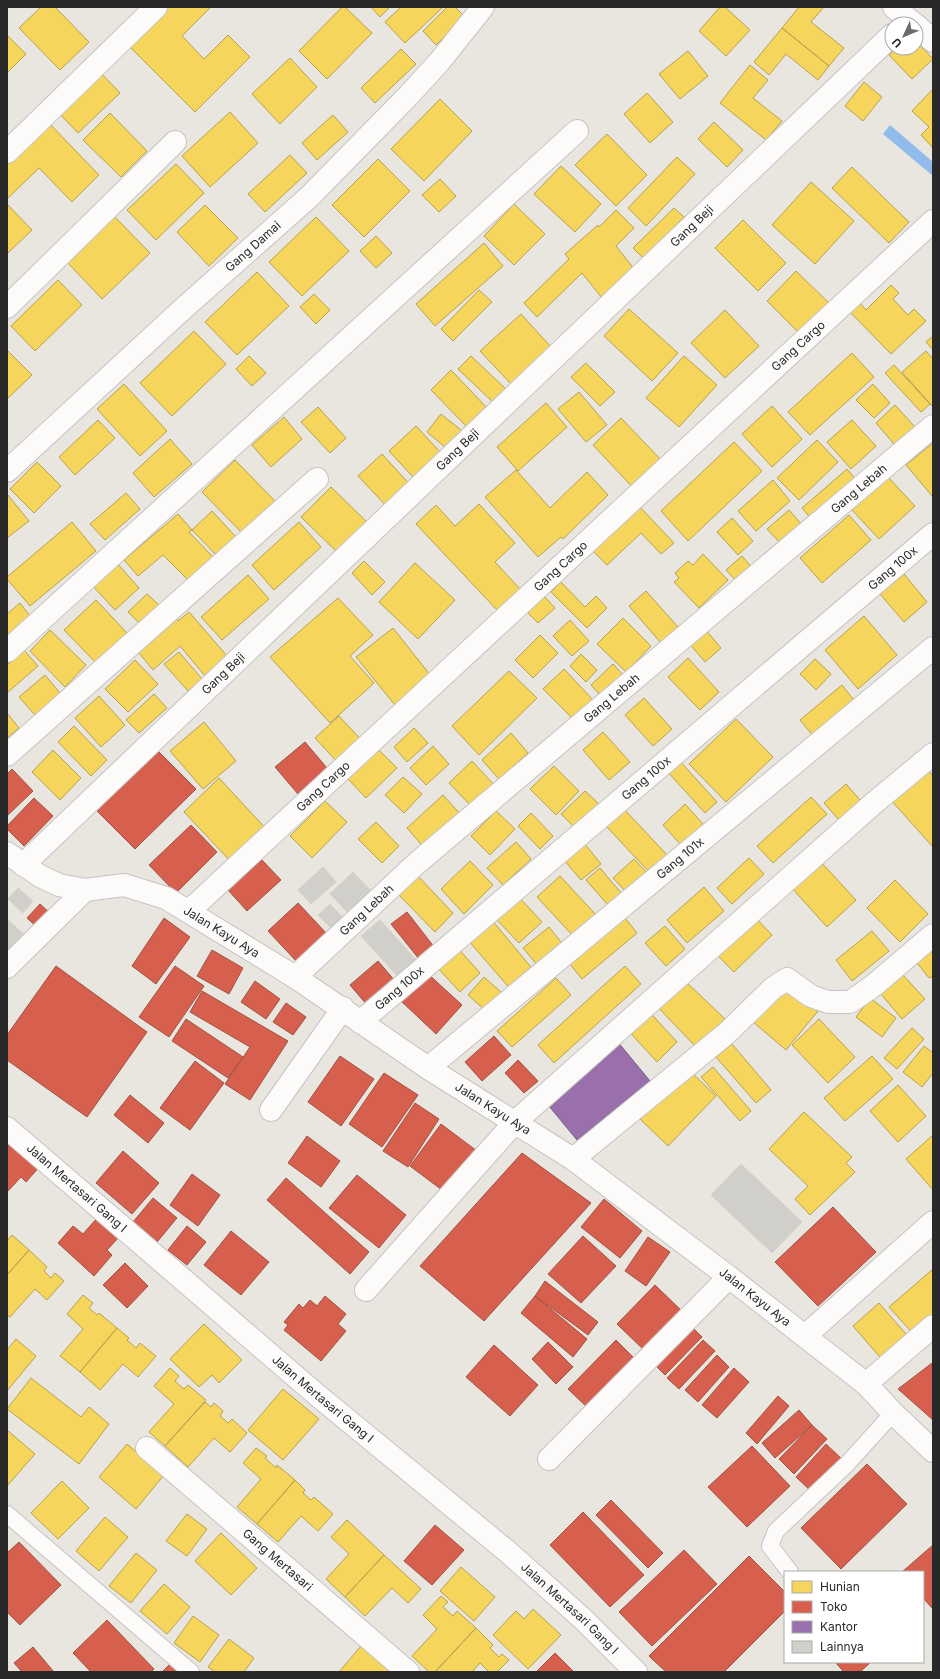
<svg xmlns="http://www.w3.org/2000/svg" width="940" height="1679" font-family="Inter,sans-serif">
  <style>
    .water { fill: #90bbea }
    .homes { fill: #f6d55c; stroke: #b8a14d }
    .shops { fill: #d6604d; stroke: #a25042 }
    .offices { fill: #9970ab; stroke: #775b84 }
    .building { fill: #d1cfc9; stroke: #d3d1ca }
    .lines { fill: none; stroke-linecap: round; stroke-linejoin: round }
    .lane-casing { stroke: #c5c4c4; stroke-width: 18 }
    .street-casing { stroke: #c5c4c4; stroke-width: 24 }
    .secondary-casing { stroke: #c5c4c4; stroke-width: 24 }
    .lane { stroke: #fcfbfa; stroke-width: 16 }
    .street { stroke: #fcfbfa; stroke-width: 22 }
    .secondary { stroke: #fcfbfa; stroke-width: 22 }
    .labels { text-anchor: middle; stroke-width: 4; stroke-linejoin: round; paint-order: stroke }
    .street-label { font-size: 12px; fill: #292929; stroke: #fff }
  </style>
  <rect width="100%" height="100%" fill="#e8e6de"/>
  <!-- water -->
  <path class="water" d="M890,125l43,37v14l-50,-42z"/>
  <!-- homes -->
  <path class="homes" d="M41,7h14l34,35 -29,28 -41,-42z
    M167,7h44l-29,29 22,23 24,-24 22,22 -55,55 -67,-67z
    M342,7h3l27,26 -45,46 -28,-28z
    M371,7h19l-10,10z
    M401,7h41v1l-37,35 -20,-21z
    M447,7h8l10,10 -29,28 -13,-14z
    M720,7h5l25,23 -24,26 -27,-25z
    M799,7h25l-13,15 33,26 -15,18 -47,-38z
    M782,28l47,38 -11,14 -32,-26 -17,21 -15,-13z
    M7,35l19,19 -19,19z
    M916,41l17,18 -21,20 -23,-24 7,-7h20z
    M401,49l15,15 -41,39 -14,-15z
    M688,51l20,25 -28,23 -21,-25z
    M290,58l27,29 -37,37 -28,-30z
    M750,65l18,15 -15,18 29,23 -16,19 -46,-37z
    M100,72l20,21 -42,40 -20,-21z
    M864,82l18,15 -19,24 -18,-15z
    M933,89v59l-12,-13 8,-8 -17,-16z
    M647,93l26,29 -23,21 -26,-29z
    M440,99l32,32 -48,50 -33,-32z
    M230,112l28,31 -48,44 -28,-31z
    M110,113l37,38 -26,26 -38,-37z
    M333,115l15,17 -31,28 -15,-17z
    M45,119l54,56 -27,27 -33,-34 -32,31v-43z
    M714,122l29,28 -16,17 -29,-28z
    M607,134l40,41 -31,31 -41,-41z
    M290,155l17,18 -42,39 -17,-18z
    M677,157l18,17 -49,52 -18,-18z
    M378,159l32,32 -46,46 -32,-32z
    M176,164l28,29 -48,47 -29,-30z
    M561,166l40,38 -26,28 -41,-38z
    M852,167l57,55 -20,21 -57,-55z
    M440,179l16,17 -17,16 -17,-17z
    M811,182l43,39 -39,43 -43,-39z
    M7,204l25,26 -24,23 -1,-1z
    M514,204l31,30 -31,31 -30,-29z
    M205,205l33,33 -29,28 -32,-34z
    M674,208l10,9 -41,41 -10,-10z
    M616,210l18,18 -18,18 19,24 -33,28 -20,-25 -45,44 -13,-14 45,-44 -4,-5 33,-29 1,2z
    M113,215l37,38 -48,46 -36,-38z
    M316,217l33,34 -47,45 -33,-34z
    M743,220l43,43 -28,28 -43,-43z
    M376,236l16,17 -16,15 -16,-17z
    M484,243l19,23 -68,60 -19,-22z
    M796,271l36,35 -30,30 -35,-35z
    M257,272l32,34 -52,49 -32,-33z
    M58,280l24,25 -47,46 -24,-25z
    M891,285l8,8 -6,6 15,16 6,-6 12,12 -35,33 -41,-42 10,-9 6,7z
    M479,290l13,12 -39,39 -12,-12z
    M314,294l16,16 -14,14 -16,-17z
    M629,309l49,44 -26,28 -48,-45z
    M725,310l34,36 -34,32 -34,-35z
    M521,314l30,33 -40,37 -31,-33z
    M194,331l32,33 -54,52 -32,-33z
    M933,336v14l-7,-8z
    M7,350l25,25 -25,24z
    M926,351l7,8v48l-31,-35z
    M852,353l22,24 -64,58 -22,-23z
    M249,356l17,17 -14,13 -16,-17z
    M471,356l39,37 -13,13 -39,-37z
    M684,356l33,29 -38,42 -33,-29z
    M586,363l29,29 -15,14 -29,-29z
    M894,365l36,39 -9,8 -36,-39z
    M451,370l36,38 -20,19 -36,-37z
    M124,384l43,47 -27,25 -43,-47z
    M873,384l17,19 -16,15 -18,-18z
    M579,392l28,33 -21,17 -28,-33z
    M546,403l21,24 -49,44 -21,-24z
    M895,405l20,22 -21,17 -18,-21z
    M772,406l30,33 -30,28 -30,-33z
    M318,407l28,31 -16,15 -29,-31z
    M441,414l26,21 -15,18 -25,-21z
    M284,417l18,22 -31,28 -19,-22z
    M621,418l43,45 -28,28 -43,-46z
    M98,420l17,18 -40,37 -16,-18z
    M852,420l24,26 -25,23 -24,-27z
    M416,426l25,27 -27,25 -25,-27z
    M170,439l22,25 -38,33 -21,-24z
    M817,440l21,22 -39,38 -22,-22z
    M734,442l28,29 -74,70 -27,-30z
    M933,443v54l-27,-32z
    M382,454l32,35 -24,21 -32,-34z
    M235,460l40,41 -33,32 -40,-41z
    M37,462l24,24 -27,27 -24,-24z
    M847,469l11,13 -45,39 -11,-13z
    M516,470l34,38 37,-36 21,23 -45,44 -2,-2 -23,20 -53,-60z
    M887,476l28,30 -36,33 -27,-29z
    M773,480l17,21 -34,30 -18,-20z
    M331,487l39,38 -30,30 -39,-38z
    M126,493l14,16 -35,31 -15,-16z
    M7,494l22,27 -22,17z
    M479,504l36,39 -20,19 26,28 -23,21 -82,-87 20,-19 19,21z
    M639,506l35,37 -13,11 -20,-21 -34,32 -15,-15z
    M789,510l14,16 -21,19 -15,-16z
    M212,511l25,27 -19,19 -26,-27z
    M178,514l14,16 -3,2 24,25 -24,24 -26,-26 -25,21 -14,-16z
    M849,515l22,25 -49,43 -22,-25z
    M732,518l21,23 -15,14 -21,-23z
    M72,522l24,29 -66,55 -23,-27v-2z
    M299,522l22,25 -47,43 -22,-25z
    M703,554l25,26 -29,28 -25,-26 5,-4 -4,-5 13,-12 5,4z
    M742,556l13,15 -15,14 -14,-15z
    M115,561l24,27 -24,22 -25,-27z
    M364,561l21,21 -13,13 -20,-22z
    M415,563l40,37 -37,39 -39,-37z
    M904,574l23,28 -23,20 -24,-28z
    M248,575l21,24 -47,41 -21,-23z
    M561,582l24,25 11,-11 11,12 -20,20 -36,-36z
    M646,591l32,36 -17,16 -32,-37z
    M147,594l13,12 -19,19 -13,-13z
    M542,594l13,14 -17,15 -13,-13z
    M338,598l35,37 -23,21 24,27 -44,40 -60,-66z
    M96,600l32,34 -31,30 -33,-34z
    M20,603l13,17 -26,21v-27z
    M189,612l39,45 -23,19 -25,-30 -27,24 -14,-17 38,-34 1,2z
    M864,616l33,39 -39,34 -33,-39z
    M623,618l28,28 -25,26 -29,-28z
    M570,620l19,21 -17,15 -19,-20z
    M393,628l42,53 -36,29 -43,-53z
    M705,629l16,19 -16,14 -16,-19z
    M50,630l36,35 -21,22 -35,-36z
    M540,635l18,18 -25,25 -18,-18z
    M24,650l14,16 -31,27v-28z
    M179,652l23,27 -14,12 -24,-27z
    M581,654l16,16 -11,12 -16,-16z
    M688,658l31,34 -19,18 -32,-33z
    M815,659l16,15 -15,16 -16,-16z
    M135,660l23,24 -30,28 -23,-23z
    M613,664l12,13 -22,21 -12,-13z
    M564,669l30,32 -20,19 -31,-31z
    M509,671l28,27 -58,57 -27,-29z
    M45,675l15,18 -25,22 -16,-18z
    M842,685l15,19 -42,34 -15,-18z
    M154,694l13,14 -28,25 -13,-13z
    M99,696l26,29 -24,22 -26,-29z
    M644,698l28,31 -19,17 -28,-31z
    M7,713l12,15 -12,10z
    M339,716l26,28 -24,22 -26,-28z
    M736,719l37,38 -47,45 -37,-38z
    M204,722l32,39 -33,28 -33,-38z
    M74,726l33,34 -16,16 -33,-34z
    M414,728l14,15 -21,19 -13,-15z
    M603,732l27,30 -21,18 -26,-30z
    M511,733l17,20 -29,26 -17,-19z
    M433,746l16,18 -23,21 -16,-17z
    M53,750l28,28 -21,22 -28,-28z
    M379,750l18,18 -31,30 -18,-19z
    M678,759l39,43 -12,11 -39,-43z
    M472,761l24,26 -23,21 -24,-25z
    M554,766l25,25 -23,24 -26,-26z
    M926,768l7,8v71l-43,-48z
    M403,777l19,17 -18,19 -19,-18z
    M219,778l50,54 -35,33 -50,-53z
    M846,784l15,17 -22,19 -15,-17z
    M585,791l14,13 -24,24 -14,-14z
    M443,795l19,21 -36,34 -19,-22z
    M811,797l16,17 -54,49 -16,-17z
    M325,801l22,21 -35,36 -22,-22z
    M685,804l18,20 -22,21 -18,-20z
    M623,808l45,48 -18,17 -45,-48z
    M496,811l19,18 -25,26 -19,-19z
    M531,813l22,23 -13,13 -22,-23z
    M376,822l23,24 -17,17 -24,-24z
    M516,842l15,17 -28,26 -16,-17z
    M584,843l17,21 -20,16 -17,-20z
    M749,858l15,16 -32,30 -15,-16z
    M634,859l14,15 -21,19 -14,-15z
    M819,860l37,40 -29,27 -37,-41z
    M470,861l23,24 -29,29 -23,-25z
    M600,868l22,26 -14,11 -22,-25z
    M416,874l37,39 -18,19 -38,-39z
    M560,876l38,41 -23,21 -38,-41z
    M895,880l33,34 -28,28 -33,-34z
    M704,887l20,24 -37,32 -20,-23z
    M518,896l24,26 -23,21 -24,-25z
    M752,914l20,21 -38,37 -20,-20z
    M625,918l12,15 -55,46 -12,-15z
    M491,919l44,53 -23,19 -45,-52z
    M665,926l20,23 -19,17 -21,-23z
    M549,927l15,19 -26,20 -15,-18z
    M872,931l17,20 -37,30 -16,-21z
    M933,944v32l-4,2 -15,-19z
    M456,946l24,27 -20,19 -25,-27z
    M625,966l16,18 -87,79 -16,-18z
    M902,974l23,25 -23,20 -22,-26z
    M484,977l19,17 -16,18 -19,-17z
    M556,978l15,17 -59,52 -15,-16z
    M682,978l43,41 -29,28 -43,-45z
    M784,983l34,28 -32,39 -34,-29z
    M870,998l26,20 -14,19 -26,-20z
    M645,1007l32,35 -20,20 -33,-36z
    M819,1019l36,38 -27,26 -36,-38z
    M912,1028l12,11 -27,30 -13,-11z
    M732,1044l39,46 -15,13 -40,-46z
    M924,1046l9,7v20l-11,14 -19,-15z
    M872,1056l21,23 -48,42 -21,-23z
    M713,1067l38,44 -11,10 -39,-44z
    M687,1068l29,28 -48,50 -29,-28z
    M898,1085l28,31 -28,26 -28,-31z
    M804,1112l48,45 -6,6 9,9 -45,43 -15,-16 13,-13 -39,-37z
    M933,1135v55l-27,-31z
    M12,1235l17,15 -22,25v-34z
    M29,1250l18,17 -3,4 7,7 4,-5 9,8 -17,19 -12,-11 -25,28 -3,-2v-40z
    M933,1269v55l-16,14 -28,-31z
    M83,1295l10,8 -4,5 8,7 2,-2 18,15 -37,44 -20,-16 23,-27 -16,-15z
    M879,1303l33,38 -27,22 -32,-37z
    M204,1324l38,36 -23,23 -7,-8 -13,12 -29,-28z
    M117,1328l12,10 -2,2 9,8 4,-5 16,13 -18,21 -15,-13 -23,26 -20,-18z
    M16,1339l20,17 -29,35v-41z
    M170,1368l9,8 -4,5 9,8 4,-4 18,15 -41,46 -16,-14 25,-28 -20,-18z
    M31,1378l50,39 8,-10 20,17 -30,40 -72,-55z
    M283,1389l36,30 -36,41 -35,-30z
    M205,1402l6,5 3,-4 9,8 -3,5 8,7 4,-4 15,14 -17,19 -16,-14 -26,29 -23,-21z
    M7,1430l28,24 -28,32z
    M127,1444l37,31 -28,34 -37,-32z
    M256,1448l11,8 -2,2 11,10 1,-3 18,15 -38,44 -20,-17 24,-28 -18,-16z
    M295,1480l10,10 -2,3 8,7 3,-3 19,17 -15,17 -17,-15 -23,26 -21,-18z
    M62,1481l27,27 -31,31 -27,-26z
    M187,1514l20,15 -20,27 -21,-15z
    M105,1517l23,20 -29,34 -23,-20z
    M347,1520l37,35 -39,42 -19,-18 23,-25 -18,-17z
    M221,1533l36,35 -26,27 -36,-34z
    M136,1553l21,17 -26,33 -22,-17z
    M384,1555l37,34 -13,14 -16,-15 -27,28 -20,-19z
    M461,1567l34,30 -21,24 -34,-30z
    M164,1584l26,23 -23,27 -27,-23z
    M441,1596l7,6 -5,5 10,9 4,-5 19,17 -41,44h-6l-17,-16 25,-27 -14,-14z
    M533,1609l28,26 -33,34 -35,-34 23,-24 8,8z
    M193,1616l26,19 -19,27 -26,-19z
    M476,1628l17,17 -3,3 9,9 3,-3 7,6 -12,12h-8l-9,-9 -8,9h-37z
    M229,1639l25,19 -10,14h-29l-7,-5z
    M361,1646l30,26h-52z"/>
  <!-- shops -->
  <path class="shops" d="M305,742l22,26 -29,26 -23,-27z
    M155,748l41,41 -61,60 -41,-41z
    M12,769l21,22 -26,25v-42z
    M34,798l19,18 -29,30 -17,-17v-3z
    M191,825l26,27 -41,41 -27,-28z
    M262,860l19,20 -34,31 -19,-21z
    M298,903l30,32 -30,28 -30,-32z
    M40,904l12,11 -13,14 -12,-11z
    M407,912l31,40 -15,12 -32,-40z
    M164,918l26,19 -34,47 -24,-18z
    M212,950l31,18 -14,26 -32,-18z
    M378,961l18,21 -29,23 -17,-20z
    M56,966l91,66 -60,85 -80,-57v-25z
    M175,966l29,20 -35,51 -30,-20z
    M426,972l36,33 -26,29 -36,-34z
    M255,981l25,18 -14,20 -25,-17z
    M202,991l86,50 -38,59 -25,-16 25,-37 -60,-35z
    M286,1003l20,14 -13,18 -20,-13z
    M186,1019l57,38 -15,21 -56,-37z
    M494,1036l17,19 -29,26 -17,-19z
    M340,1056l34,23 -33,47 -33,-24z
    M518,1060l20,21 -14,12 -19,-20z
    M195,1061l29,22 -34,47 -30,-22z
    M384,1073l34,22 -36,52 -33,-23z
    M130,1095l34,28 -16,20 -34,-28z
    M415,1103l24,16 -31,48 -25,-16z
    M441,1124l36,27 -31,42 -36,-27z
    M7,1135l34,30 -15,17 -5,-5 -14,15z
    M307,1136l33,25 -19,26 -33,-24z
    M123,1151l36,32 -27,31 -36,-31z
    M522,1153l69,50 -107,118 -64,-55z
    M192,1174l28,21 -22,31 -28,-21z
    M357,1175l49,40 -27,33 -50,-40z
    M286,1178l83,74 -19,22 -83,-74z
    M153,1198l24,20 -20,24 -24,-20z
    M604,1199l38,32 -22,27 -39,-31z
    M833,1207l43,45 -58,54 -43,-44z
    M98,1217l22,19 -13,14 5,5 -18,21 -36,-33 15,-17 10,8z
    M187,1226l19,16 -19,23 -19,-15z
    M231,1231l38,31 -28,33 -37,-30z
    M583,1236l33,30 -35,37 -33,-29z
    M648,1237l22,15 -24,34 -21,-15z
    M125,1263l23,23 -21,22 -24,-23z
    M545,1281l53,41 -10,13 -53,-39z
    M655,1285l30,29 -38,39 -30,-29z
    M325,1296l21,18 -8,10 8,7 -25,30 -37,-31 4,-5 -4,-3 15,-18 4,4 7,-8 7,6z
    M535,1296l52,43 -14,18 -52,-44z
    M691,1326l11,11 -37,38 -10,-10z
    M616,1340l23,23 -48,48 -23,-22z
    M703,1340l12,11 -36,38 -12,-11z
    M548,1342l25,25 -17,17 -24,-25z
    M494,1345l44,40 -28,31 -44,-39z
    M717,1355l12,12 -31,35 -13,-12z
    M932,1363l1,2v55l-35,-31z
    M734,1368l15,14 -32,36 -15,-13z
    M778,1396l11,10 -32,38 -11,-11z
    M799,1410l13,15 -37,33 -13,-15z
    M812,1425l15,14 -33,35 -15,-15z
    M826,1444l18,17 -30,33 -18,-17z
    M752,1446l38,40 -43,41 -39,-40z
    M867,1464l40,40 -66,65 -40,-41z
    M611,1500l52,53 -15,15 -52,-53z
    M583,1512l61,63 -34,32 -60,-62z
    M435,1525l29,25 -32,35 -28,-24z
    M19,1542l42,43 -41,40 -13,-13v-59z
    M933,1545v64l-10,-11v-26h-21z
    M684,1550l33,34 -65,62 -33,-34z
    M749,1556l36,36v19l-61,61h-58l-17,-16z
    M107,1620l47,49 -3,3h-60l-18,-19z
    M33,1647l21,25h-32l-8,-9z
    M555,1653l19,19h-35l-2,-1z
    M172,1662l10,10h-20z
    M835,1662h36l-11,10h-16z"/>
  <!-- offices -->
  <path class="offices" d="M617,1041l33,40 -73,59 -33,-40z"/>
  <!-- building -->
  <path class="building" d="M323,867l13,15 -25,22 -13,-14z
    M353,872l20,21 -23,22 -20,-21z
    M18,888l15,13 -10,12 -15,-14z
    M330,904l17,18 -11,11 -18,-18z
    M7,919l22,20 -22,24z
    M380,920l39,43 -18,17 -40,-44z
    M741,1164l61,58 -30,31 -61,-58z"/>
  <g class="lines">
    <defs>
      <path id="lane" d="M7,1514l184,158
        M790,1572l-20,-26 6,-15 71,-67 46,-51"/>
      <g id="street">
        <path d="M894,7l20,17"/>
        <path d="M916,25l17,16"/>
        <path d="M7,152l149,-145"/>
        <path d="M7,307l168,-165"/>
        <path id="s1" d="M7,471l178,-164 124,-110 99,-101 32,-35 43,-54"/>
        <path d="M7,651l570,-520"/>
        <path d="M7,755l310,-276"/>
        <path id="s2" d="M23,865l869,-830"/>
        <path id="s3" d="M189,911l744,-690"/>
        <path d="M7,967l78,-77"/>
        <path id="s4" d="M295,977l122,-114 516,-437"/>
        <path id="s5" d="M360,1022l573,-488"/>
        <path id="s6" d="M428,1068l505,-420"/>
        <path d="M271,1110l72,-102"/>
        <path id="s7" d="M7,1128l310,267 191,157 76,68 52,52"/>
        <path d="M573,1159l154,-126 46,-45 14,-9 24,17 17,6h22l23,-16 60,-51"/>
        <path d="M366,1290l149,-168 359,-319 59,-49"/>
        <path d="M805,1336l128,-114"/>
        <path d="M866,1384l67,-58"/>
        <path id="s8" d="M147,1448l261,224"/>
        <path d="M549,1459l180,-182"/>
      </g>
      <g id="secondary">
        <path id="s9" d="M7,853l33,23 19,9 26,5 39,-5 42,13 129,79 133,91 145,91 156,118 137,107 27,29 40,38"/>
      </g>
    </defs>
    <!-- lane casing -->
    <use href="#lane" class="lane-casing"/>
    <!-- street casing -->
    <use href="#street" class="street-casing"/>
    <!-- secondary casing -->
    <use href="#secondary" class="secondary-casing"/>
    <!-- lane -->
    <use href="#lane" class="lane"/>
    <!-- street -->
    <use href="#street" class="street"/>
    <!-- secondary -->
    <use href="#secondary" class="secondary"/>
  </g>
  <g class="labels">
    <!-- street labels -->
    <g class="street-label">
      <text dy="4" stroke="none"><textPath href="#s2" startOffset="925">Gang Beji</textPath></text>
      <text dy="4" stroke="none"><textPath href="#s1" startOffset="333">Gang Damai</textPath></text>
      <text dy="4" stroke="none"><textPath href="#s3" startOffset="831">Gang Cargo</textPath></text>
      <text dy="4" stroke="none"><textPath href="#s2" startOffset="601">Gang Beji</textPath></text>
      <text dy="4" stroke="none"><textPath href="#s4" startOffset="746">Gang Lebah</textPath></text>
      <text dy="4" stroke="none"><textPath href="#s3" startOffset="507">Gang Cargo</textPath></text>
      <text dy="4" stroke="none"><textPath href="#s5" startOffset="700">Gang 100x</textPath></text>
      <text dy="4" stroke="none"><textPath href="#s2" startOffset="277">Gang Beji</textPath></text>
      <text dy="4" stroke="none"><textPath href="#s4" startOffset="422">Gang Lebah</textPath></text>
      <text dy="4" stroke="none"><textPath href="#s5" startOffset="376">Gang 100x</textPath></text>
      <text dy="4" stroke="none"><textPath href="#s3" startOffset="183">Gang Cargo</textPath></text>
      <text dy="4" stroke="none"><textPath href="#s6" startOffset="328">Gang 101x</textPath></text>
      <text dy="4" stroke="none"><textPath href="#s4" startOffset="98">Gang Lebah</textPath></text>
      <text dy="4" stroke="none"><textPath href="#s9" startOffset="236">Jalan Kayu Aya</textPath></text>
      <text dy="4" stroke="none"><textPath href="#s5" startOffset="52">Gang 100x</textPath></text>
      <text dy="4" stroke="none"><textPath href="#s9" startOffset="560">Jalan Kayu Aya</textPath></text>
      <text dy="4" stroke="none"><textPath href="#s7" startOffset="92">Jalan Mertasari Gang I</textPath></text>
      <text dy="4" stroke="none"><textPath href="#s9" startOffset="883">Jalan Kayu Aya</textPath></text>
      <text dy="4" stroke="none"><textPath href="#s7" startOffset="416">Jalan Mertasari Gang I</textPath></text>
      <text dy="4" stroke="none"><textPath href="#s8" startOffset="172">Gang Mertasari</textPath></text>
      <text dy="4" stroke="none"><textPath href="#s7" startOffset="740">Jalan Mertasari Gang I</textPath></text>
    </g>
  </g>
  <!-- border -->
  <rect width="940" height="1679" fill="none" stroke="#292929" stroke-width="16"/>
  <!-- legend -->
  <rect x="784" y="1571" width="140" height="92" fill="#ffffff" stroke="#a9a9a9"/>
  <rect x="792" y="1581" width="20" height="12" fill="#f6d55c" stroke="#a9a9a9"/>
  <text x="820" y="1591" font-size="12" fill="#292929">Hunian</text>
  <rect x="792" y="1601" width="20" height="12" fill="#d6604d" stroke="#a9a9a9"/>
  <text x="820" y="1611" font-size="12" fill="#292929">Toko</text>
  <rect x="792" y="1621" width="20" height="12" fill="#9970ab" stroke="#a9a9a9"/>
  <text x="820" y="1631" font-size="12" fill="#292929">Kantor</text>
  <rect x="792" y="1641" width="20" height="12" fill="#d1cfc9" stroke="#a9a9a9"/>
  <text x="820" y="1651" font-size="12" fill="#292929">Lainnya</text>
  <!-- north arrow -->
  <g transform="translate(904 36) rotate(226)"><circle r="19" fill="#ffffff" stroke="#a9a9a9"/>
  <path d="M0-3L7 15L0 10L-7 15Z" fill="#6c6b68"/>
  <text y="-6" font-size="11" font-weight="bold" text-anchor="middle" fill="#292929">U</text>
  </g>
</svg>
